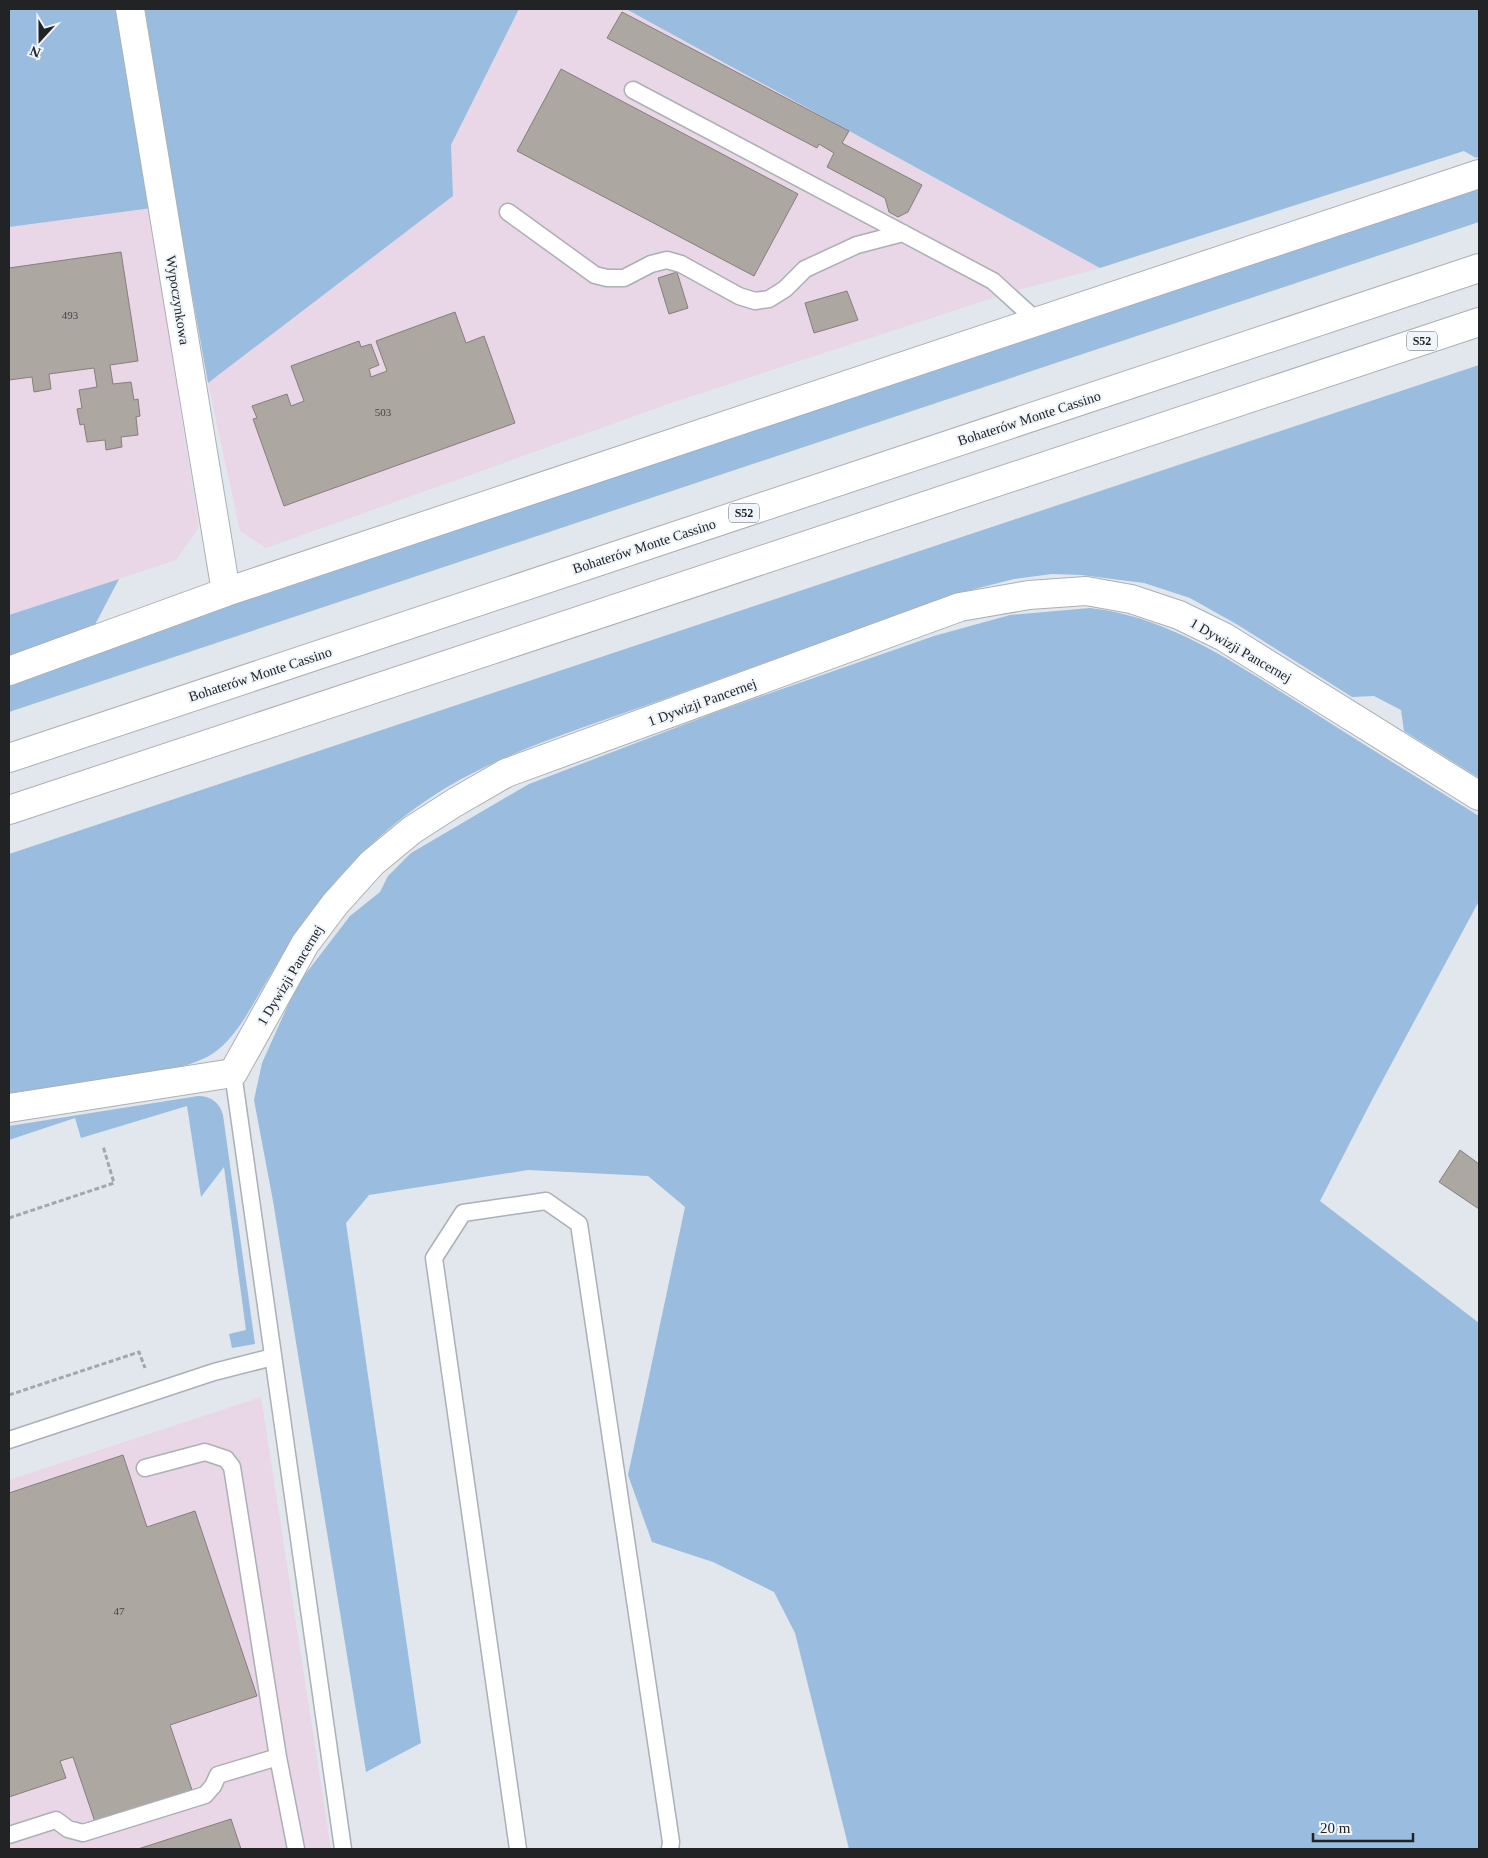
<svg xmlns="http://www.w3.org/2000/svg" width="1488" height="1858" font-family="Georgia,serif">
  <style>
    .industrial { fill: #e9d6e6 }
    .green { fill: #9abcde }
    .building { fill: #ada7a2; stroke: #857f7b }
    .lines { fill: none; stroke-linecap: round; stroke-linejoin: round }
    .service-casing { stroke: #aab0b5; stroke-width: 19 }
    .minor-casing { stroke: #aab0b5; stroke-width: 30 }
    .motorway-casing { stroke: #aab0b5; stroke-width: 30 }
    .path { stroke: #a3a7ab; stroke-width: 3; stroke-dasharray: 5 2.5; stroke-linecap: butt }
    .service { stroke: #fff; stroke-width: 16 }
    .minor { stroke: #fff; stroke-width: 28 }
    .motorway { stroke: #fff; stroke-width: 28 }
    .labels { text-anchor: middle; stroke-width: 4; stroke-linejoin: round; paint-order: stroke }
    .number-label { font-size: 11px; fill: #444 }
    .shield { fill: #eff5fb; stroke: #5f6265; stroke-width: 1 }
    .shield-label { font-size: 12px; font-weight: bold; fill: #212325 }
    .street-label { font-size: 14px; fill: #212325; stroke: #eff5fb }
  </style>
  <rect width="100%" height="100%" fill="#e2e7ed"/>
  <!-- industrial -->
  <path class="industrial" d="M519,9h107l474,259 -92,25 -337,110 -405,145 -26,-17 -32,-148 245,-187 -2,-51z
    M152,208l27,195 20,124 -23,33 -167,55v-388z
    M261,1397l70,452h-322v-369z"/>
  <!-- green -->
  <path class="green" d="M9,9h106l37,199 -143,19z
    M145,9h374l-68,136 2,51 -245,187 -32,-178z
    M626,9h853v147l-3,2 -12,-7 -364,117z
    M1479,186v36l-1470,490v-31l221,-79z
    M1479,365v413l-75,-47 -3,-21 -27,-14 -22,1 -114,-72 -48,-27 -46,-15 -63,-8 -29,-1 -38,5 -55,14c-102,37 -204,73 -306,110 -74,26 -162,53 -226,97 -43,29 -82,67 -113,108 -16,21 -30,43 -43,66 -18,28 -34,67 -64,83 -22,11 -47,14 -71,18 -42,7 -85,12 -127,18v-239z
    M119,579l-30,57 -80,28v-49z
    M1090,608c81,9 147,57 215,99 58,37 116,73 174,109v85l-106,197 -53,103 159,122v523l-1,3h-629l-54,-216 -21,-41 -61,-30 -61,-20 -24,-67 57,-268 -37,-31 -120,-6 -159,25 -23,28 75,520 -55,29 -93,-571 -19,-101 8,-37 35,-78 53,-69 30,-24 8,-16 23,-23 118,-69 193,-74 212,-74 76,-21z
    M198,1096c13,0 22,7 25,19l32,229 -23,4 -3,-14 17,-4 -22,-163 -23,30 -14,-91 -106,32 -6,-20 -66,22v-14z"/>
  <!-- building -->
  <path class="building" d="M622,12l227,119 -7,12 80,42 -14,27 -10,5 -9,-5 -4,-14 -58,-31 7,-14 -15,-9 -2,4 -210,-110z
    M561,69l237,125 -44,82 -237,-125z
    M121,252l17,109 -28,4 3,19 18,-2 3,18 4,-1 2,17 -4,1 2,18 -17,2 1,10 -16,3 -1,-10 -18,2 -3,-18 -4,1 -3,-16 5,-1 -3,-18 18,-3 -3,-19 -45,6 2,15 -17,3 -2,-15 -23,3v-112z
    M677,272l11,36 -19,6 -11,-36z
    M847,291l11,29 -44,13 -9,-30z
    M455,312l11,31 18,-7 31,87 -231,83 -31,-87 4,-1 -5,-12 35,-12 4,12 13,-5 -13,-35 68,-25 2,6 10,-3 8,21 -10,4 2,8 16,-6 -11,-30z
    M1460,1150l19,14v45l-40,-27z
    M123,1455l24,72 48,-16 62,185 -87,29 22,65 -97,32 -22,-65 -13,4 6,17 -57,19v-304z
    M231,1819l10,30h-103z"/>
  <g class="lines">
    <defs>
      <path id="service" d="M633,90l360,191 45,41
        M508,212l87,63 12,3h17l27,-14 16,-4 14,4 58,32 16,5 14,-2 16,-10 20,-20 52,-24 46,-12
        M233,1073l110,776
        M9,1440l205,-68 59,-15
        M145,1468l60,-16 21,7 6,8 46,290 18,92
        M9,1835l47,-15 12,9 15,4 122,-38 8,-9 5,-11 60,-18
        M518,1849l-84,-591 29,-45 83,-12 33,23 92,618 -1,7"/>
      <path id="minor" d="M130,9l96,583
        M9,671l217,-79 1253,-418
        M9,1108l224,-35 72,-129 30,-40 37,-41 40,-33 42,-27 52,-30 454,-166 69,-12 57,-4 45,8 48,16 45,22 255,159"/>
      <path id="motorway" d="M9,758l1470,-490
        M9,810l1470,-488"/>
    </defs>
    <!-- service casing -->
    <use href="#service" class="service-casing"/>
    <!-- minor casing -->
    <use href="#minor" class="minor-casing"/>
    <!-- motorway casing -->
    <use href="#motorway" class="motorway-casing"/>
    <!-- path -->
    <path class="path" d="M9,1218l105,-35 -11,-37
      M9,1395l130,-43 6,16"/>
    <!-- service -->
    <use href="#service" class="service"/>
    <!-- minor -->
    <use href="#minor" class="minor"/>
    <!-- motorway -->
    <use href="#motorway" class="motorway"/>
  </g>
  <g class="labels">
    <!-- number labels -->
    <g class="number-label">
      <text x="70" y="319">493</text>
      <text x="383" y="416">503</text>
      <text x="119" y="1615">47</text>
    </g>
    <!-- shield labels -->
    <g class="shield">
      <rect x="1407" y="331.5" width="30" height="19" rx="4"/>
      <rect x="729" y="503.5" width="30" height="19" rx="4"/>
    </g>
    <g class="shield-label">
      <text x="1422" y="345">S52</text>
      <text x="744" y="517">S52</text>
    </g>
    <!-- street labels -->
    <g class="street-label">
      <text transform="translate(178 300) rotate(81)" y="5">Wypoczynkowa</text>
      <text transform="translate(1029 418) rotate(-18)" y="5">Bohaterów Monte Cassino</text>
      <text transform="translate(644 546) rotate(-18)" y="5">Bohaterów Monte Cassino</text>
      <text transform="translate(1241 650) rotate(30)" y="5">1 Dywizji Pancernej</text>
      <text transform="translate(260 674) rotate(-18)" y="5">Bohaterów Monte Cassino</text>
      <text transform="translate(702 702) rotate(-20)" y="5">1 Dywizji Pancernej</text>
      <text transform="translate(290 975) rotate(-59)" y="5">1 Dywizji Pancernej</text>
    </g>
  </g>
  <!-- border -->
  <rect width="1488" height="1858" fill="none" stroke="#212325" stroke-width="20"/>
  <!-- north arrow -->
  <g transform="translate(40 40) rotate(201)" stroke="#eff5fb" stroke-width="4" paint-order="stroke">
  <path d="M0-4L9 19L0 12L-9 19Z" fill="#212325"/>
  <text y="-8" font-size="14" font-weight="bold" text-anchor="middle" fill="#212325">N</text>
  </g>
  <!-- scale -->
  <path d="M1313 1833v8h100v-8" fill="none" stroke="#212325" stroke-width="2.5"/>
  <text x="1320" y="1833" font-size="15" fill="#212325" stroke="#eff5fb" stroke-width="4" paint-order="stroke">20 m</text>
</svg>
